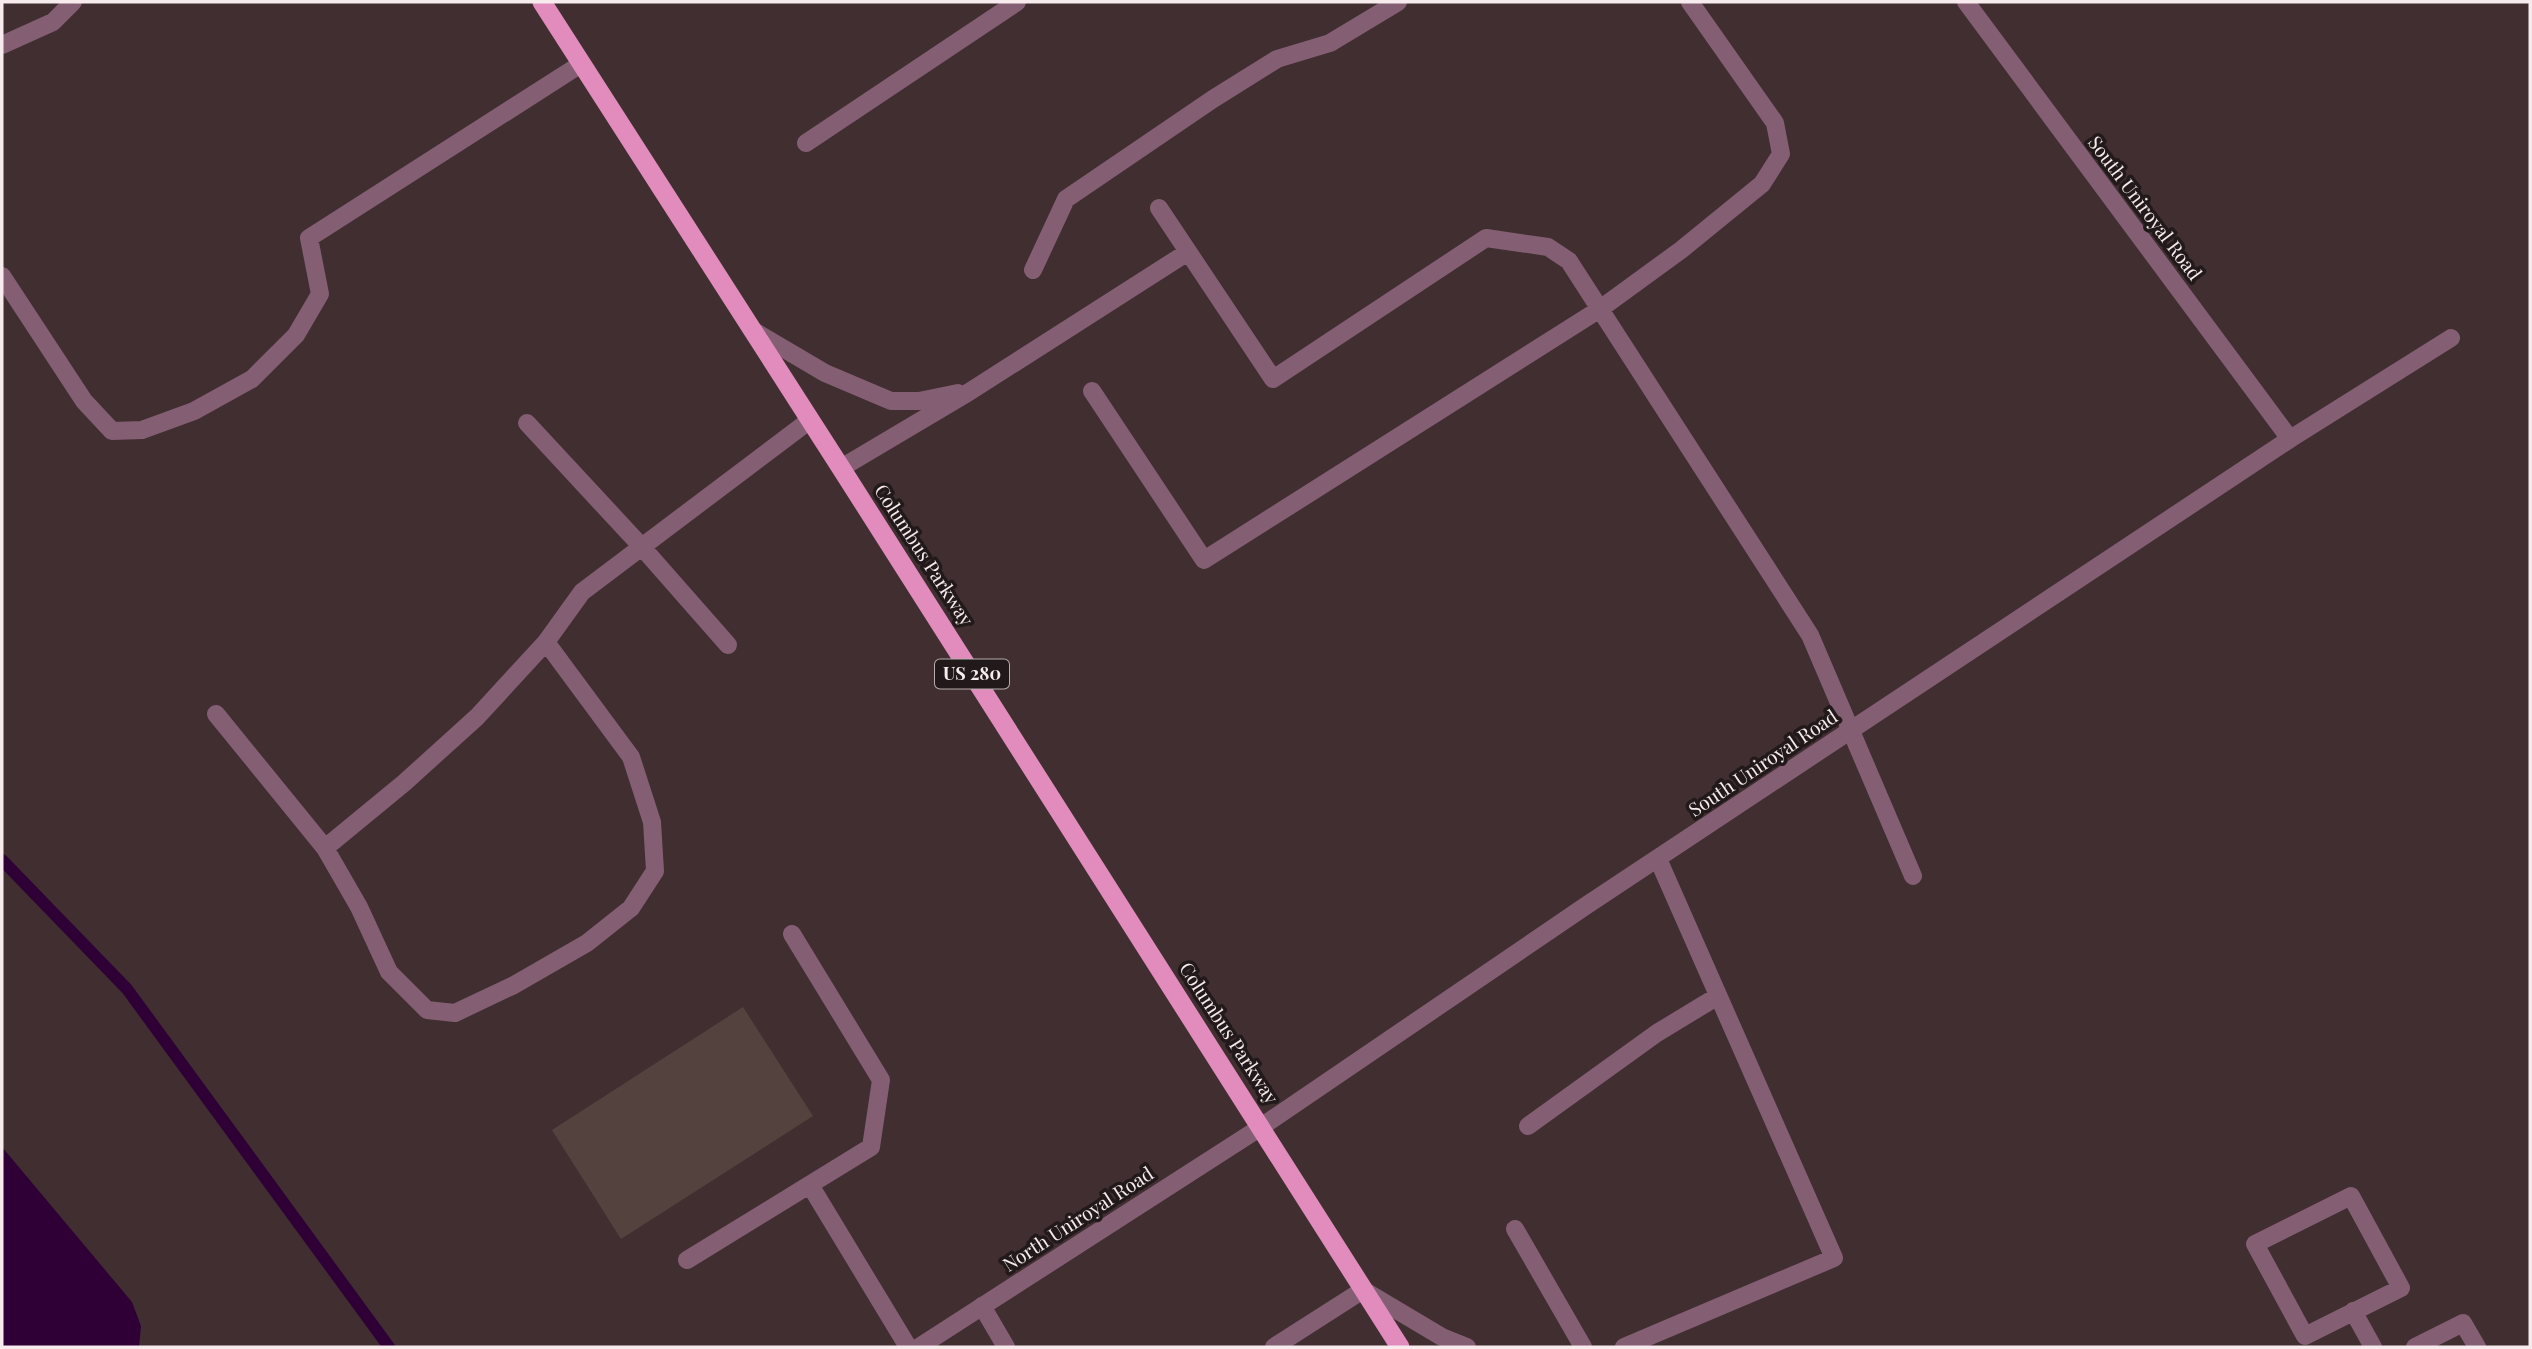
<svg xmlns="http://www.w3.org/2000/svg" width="2532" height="1349" font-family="'Playfair Display',serif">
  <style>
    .water { fill: #2e0035 }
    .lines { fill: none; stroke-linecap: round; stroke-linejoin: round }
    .stream { stroke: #2e0035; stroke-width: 12 }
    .building { fill: #54423e }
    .service { stroke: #845e73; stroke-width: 18 }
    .minor { stroke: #845e73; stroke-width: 18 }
    .tertiary { stroke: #845e73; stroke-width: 18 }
    .trunk { stroke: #e28cbe; stroke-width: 19 }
    .labels { text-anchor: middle; stroke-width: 7; stroke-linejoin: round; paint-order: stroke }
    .shield { fill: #21191a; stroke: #b7acae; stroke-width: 2 }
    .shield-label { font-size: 18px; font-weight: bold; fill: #f7ebed }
    .street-label { font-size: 19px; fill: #f7ebed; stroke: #21191a }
  </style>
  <rect width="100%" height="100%" fill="#402e31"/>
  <!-- water -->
  <path class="water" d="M2,1147l130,155 9,24 -2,21h-137z"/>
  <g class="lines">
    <!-- stream -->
    <path class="stream" d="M2,860l125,129 262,358"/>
  </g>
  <!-- building -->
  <path class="building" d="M743,1007l70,109 -192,123 -69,-109z"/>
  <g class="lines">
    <!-- service -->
    <path class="service" d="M2,45l51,-23 20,-20
      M1159,208l114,171 213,-141 62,9 21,14 241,374 103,241
      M1033,270l33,-71 147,-100 64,-40 53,-16 68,-41
      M2,276l82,125 28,30 30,-1 52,-19 58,-32 44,-44 24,-41 -11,-56 272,-174
      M752,330l73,43 66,28h28l39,-8
      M1092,391l112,169 396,-251 81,-59 81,-66 19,-30 -6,-31 -85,-121
      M527,423l114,123 87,99
      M841,468l128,-76 219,-140
      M216,714l109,134 79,-65 73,-66 69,-75 36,-50 228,-172
      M325,848l34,59 30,65 38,38 28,3 59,-28 73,-42 44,-35 24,-37 -3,-49 -21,-65 -85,-115
      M1528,1126l129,-93 61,-37
      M810,1185l98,162
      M2351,1196l50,92 -96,48 -50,-92z
      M1515,1229l68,118
      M687,1260l184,-113 10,-67 -89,-146
      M982,1306l24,41
      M2353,1311l20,36
      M1274,1347l89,-57 79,47 25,10
      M1624,1347l210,-89 -176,-399
      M2415,1347l48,-24 14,24"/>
    <!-- minor -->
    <path class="minor" d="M806,143l211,-141
      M2290,439l161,-101"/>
    <!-- tertiary -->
    <path class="tertiary" d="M919,1347l342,-220 326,-222 703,-466 -324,-437"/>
    <!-- trunk -->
    <path class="trunk" d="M542,2l299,466 559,879"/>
  </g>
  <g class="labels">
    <!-- shield labels -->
    <rect class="shield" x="935" y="659.5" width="74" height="29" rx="5"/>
    <g class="shield-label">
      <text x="972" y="680">US 280</text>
    </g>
    <!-- street labels -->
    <g class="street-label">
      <text transform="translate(2145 208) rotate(53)" y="7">South Uniroyal Road</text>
      <text transform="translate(924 555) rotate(57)" y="7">Columbus Parkway</text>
      <text transform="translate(1763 763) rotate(-34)" y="7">South Uniroyal Road</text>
      <text transform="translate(1229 1033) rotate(57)" y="7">Columbus Parkway</text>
      <text transform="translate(1078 1219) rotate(-33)" y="7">North Uniroyal Road</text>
    </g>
  </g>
  <!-- border -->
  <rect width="2532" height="1349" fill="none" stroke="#f7ebed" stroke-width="7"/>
</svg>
